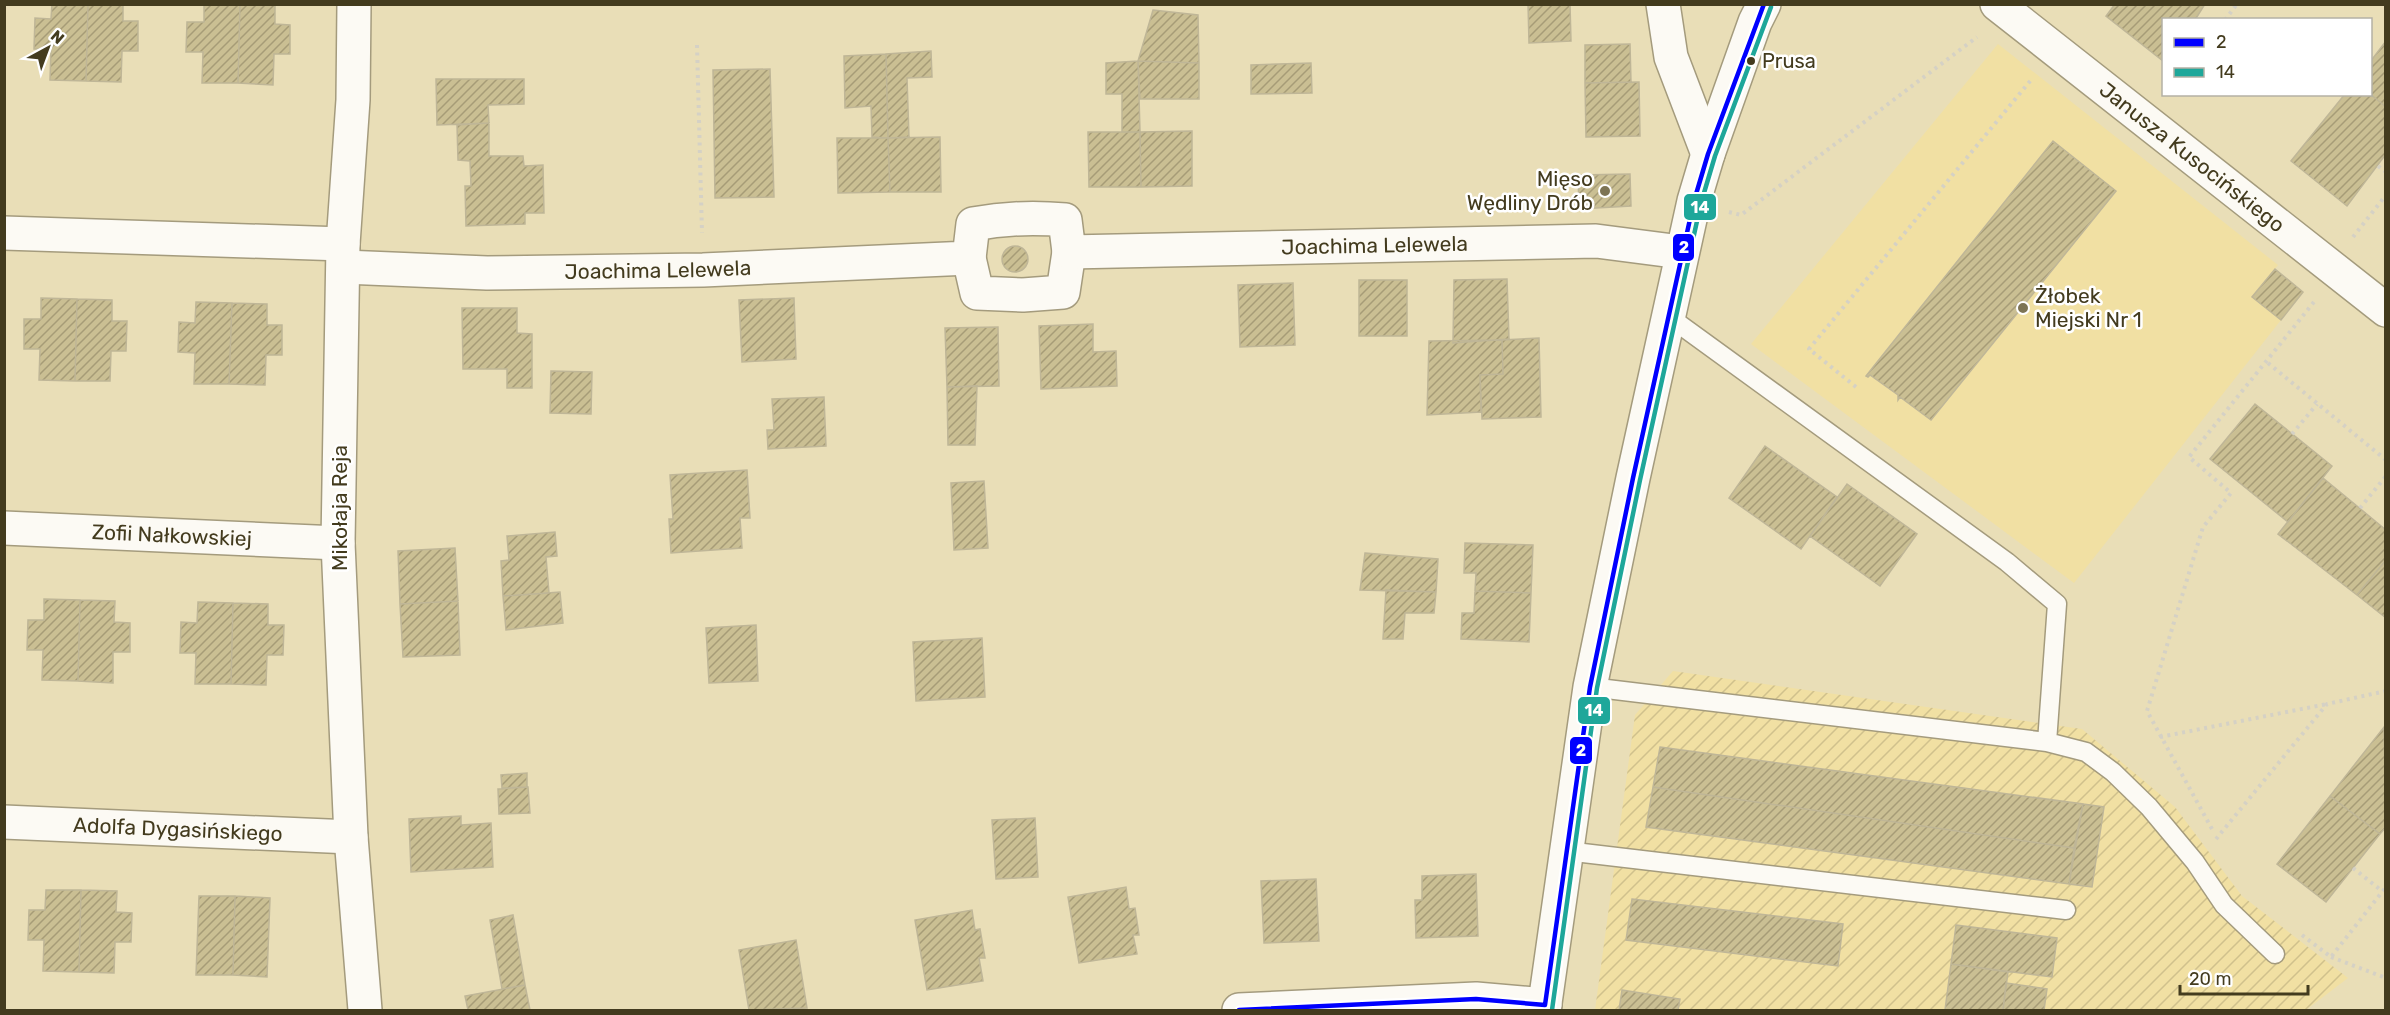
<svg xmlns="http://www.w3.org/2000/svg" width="2390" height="1015" font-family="Rubik,sans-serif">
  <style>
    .built { fill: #f1e0a3 }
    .industrial { fill: url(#industrial-furrows) }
    .building { fill: url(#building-hatch); stroke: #bfb697; stroke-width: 1.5 }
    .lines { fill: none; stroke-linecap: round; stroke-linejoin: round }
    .service-casing { stroke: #a49b7d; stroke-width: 21 }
    .minor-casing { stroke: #a49b7d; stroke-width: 36 }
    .tertiary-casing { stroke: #a49b7d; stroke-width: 36 }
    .path { stroke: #d5d1c5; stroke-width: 4; stroke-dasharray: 3 4.5; stroke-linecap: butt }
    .service { stroke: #fcfaf4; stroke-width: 18 }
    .minor { stroke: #fcfaf4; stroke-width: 33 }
    .tertiary { stroke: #fcfaf4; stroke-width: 33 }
    .bus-1-casing { stroke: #fff; stroke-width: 9 }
    .bus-2-casing { stroke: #fff; stroke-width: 9 }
    .bus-1 { stroke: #00f; stroke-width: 4.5 }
    .bus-2 { stroke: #1ea79a; stroke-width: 4.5 }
    .bus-dot { fill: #433b1e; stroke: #fff; stroke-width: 2 }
    .poi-dot { fill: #7d7454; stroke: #fff; stroke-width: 2 }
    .labels { text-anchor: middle; stroke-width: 5; stroke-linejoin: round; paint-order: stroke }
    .bus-label { font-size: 20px; fill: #433b1e; stroke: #fff; text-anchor: start }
    .street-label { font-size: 21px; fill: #433b1e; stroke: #fff }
    .poi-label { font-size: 21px; fill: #433b1e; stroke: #fff; text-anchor: end }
    .line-badge { stroke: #fff; stroke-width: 2 }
    .badge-label { font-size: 16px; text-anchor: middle; font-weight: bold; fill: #fff }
  </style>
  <defs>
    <pattern id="industrial-furrows" width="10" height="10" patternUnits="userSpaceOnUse" patternTransform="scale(1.5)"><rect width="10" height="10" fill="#f1e0a3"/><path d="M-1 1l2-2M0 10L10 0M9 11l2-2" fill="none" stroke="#d0c18c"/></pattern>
    <pattern id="building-hatch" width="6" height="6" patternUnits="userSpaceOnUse" patternTransform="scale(1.5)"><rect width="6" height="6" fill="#cabf93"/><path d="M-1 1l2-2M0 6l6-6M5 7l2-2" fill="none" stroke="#a69c77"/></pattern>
  </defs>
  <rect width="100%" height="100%" fill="#e9deb7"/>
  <!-- built -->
  <path class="built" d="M1998,44l280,221 -26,32 29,23 -207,263 -323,-239z"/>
  <!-- industrial -->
  <path class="industrial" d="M1673,671l409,58 93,78 67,89 106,82 -42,32h-711l40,-295z"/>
  <!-- building -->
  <path class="building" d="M52,4h36l-2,77 -36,-1 1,-31h-17l1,-31 16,1z
    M88,4h35v17h15v30h-16l-1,31 -35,-1z
    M204,4h36l-2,79h-36l1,-31h-17l1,-30h17z
    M240,4h35v20l15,1v29h-16l-1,31 -35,-2z
    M1528,4h42l1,37 -42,2z
    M2115,4h90l-10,16h-31l-1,41 -57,-45z
    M1153,10l45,5 1,48 -61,-2z
    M2386,41v66l-16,-13v-32z
    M1630,44l1,38 -46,1v-38z
    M931,51l1,26 -25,1 2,59 -21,1 -2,-84z
    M886,54l2,84 -16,-1 -1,-31 -26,2 -1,-52z
    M1138,61l61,2v36h-59z
    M1138,61l2,71h-18v-38h-16v-31z
    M1311,63l1,30 -61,1v-29z
    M770,69l4,128 -59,1 -2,-128z
    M436,79h88v25l-36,1 1,18 -52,2z
    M1639,82l1,54 -54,1 -1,-54z
    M2345,94h25l16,13v47l-39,52 -56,-45z
    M489,123v33h34l1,10 19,-1 1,48h-19v11l-59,2 -1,-40h6l-1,-25 -12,-1 -1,-35z
    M1192,131v55l-51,1 -1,-55z
    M1088,132h52l1,55h-52z
    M940,137l1,55h-51l-2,-54z
    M837,138h51l2,54 -52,1z
    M2053,141l63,50 -185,229 -31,-23 -2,3v-5l-28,-20 -2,2 -2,-1z
    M1630,174l1,32 -52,3 -1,-34z
    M1002 259a13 13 0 1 1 26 0a13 13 0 1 1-26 0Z
    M2275,269l28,23 -22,28 -29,-23z
    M1507,279l2,60 -56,4 1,-63z
    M1359,280h48v56h-48z
    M1293,283l2,62 -55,2 -2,-62z
    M41,298l36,1 -2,82 -36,-1 1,-31h-16v-30h17z
    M794,298l2,61 -54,3 -3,-62z
    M77,299l35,1v21h15l-1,30h-15l-1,30h-35z
    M196,302l36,1 -3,81h-35l1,-31 -17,-1 1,-30 16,1z
    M232,303l35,1v21h15v30h-16l-1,30 -36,-1z
    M462,308h55v25l15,1v54h-25v-19h-44z
    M1093,324v28l23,-1 1,35 -76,3 -2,-63z
    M998,327l1,59 -52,1 -2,-59z
    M1539,338l2,79 -59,2 -2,-44 23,-1 -1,-34z
    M1502,340l1,34 -23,1 1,37 -54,3 2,-74z
    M551,371l41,1 -1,42 -41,-1z
    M977,386l-2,59h-27l-1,-58z
    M824,397l2,49 -58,3 -1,-19h7l-2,-31z
    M2255,404l77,62 -44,56 -78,-63z
    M1765,446l72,51 -36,52 -72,-51z
    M747,470l3,48h-10l2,30 -71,5 -2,-34h4l-3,-44z
    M2323,478l63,52v30l-29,35 -79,-61z
    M984,481l4,67 -34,2 -3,-67z
    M1847,484l70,50 -37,52 -70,-50z
    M555,532l2,24 -11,1 3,36 -46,3 -2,-35 8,-1 -2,-24z
    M1465,543l68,2 -2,48 -56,-2 1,-18h-12z
    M455,548l3,53 -58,3 -2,-53z
    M1365,553l73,6 -2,33 -76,-2z
    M2386,560v58l-29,-23z
    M1386,590l50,2 -2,21h-29l-2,26h-20z
    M1475,591l56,2 -2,49 -68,-3 1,-26h12z
    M560,592l3,31 -57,7 -3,-34z
    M44,599l36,1 -2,81 -36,-1 1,-30h-16l1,-30h16z
    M80,600l35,1 -1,21 16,1v29h-17v31l-35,-2z
    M458,601l2,54 -57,2 -3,-53z
    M198,602l35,1 -2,81h-36l1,-31h-16l1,-31 16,1z
    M233,603l35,1v21h16l-1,30h-16l-1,30 -35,-1z
    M756,625l2,56 -49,2 -3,-55z
    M982,638l3,59 -69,4 -3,-59z
    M2384,727l2,100 -6,7 -50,-38z
    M1660,747l423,57 -9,44 -421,-61z
    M527,773v14l-25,1 -1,-13z
    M528,787l2,26 -31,1 -1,-25z
    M1653,787l421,61 -5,36 -423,-57z
    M2330,796l50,38 -54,68 -49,-38z
    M2083,804l21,3 -12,80 -23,-3z
    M461,816v9l30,-2 2,44 -82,5 -2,-53z
    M1035,818l3,59 -42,2 -4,-59z
    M1476,874l2,62 -62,2 -1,-38h7v-24z
    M1316,879l3,62 -55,2 -3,-62z
    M1126,887l3,22 6,-1 4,27h-6l4,19 -58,9 -11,-66z
    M46,890h35l-2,82 -36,-1 1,-31h-16l1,-30h16z
    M81,890l36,1 -1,21 16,1 -1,29h-16l-1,31 -35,-1z
    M199,896h36l-2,79h-37z
    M235,896l35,2 -3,79 -34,-2z
    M1632,899l211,25 -5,42 -212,-26z
    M972,910l3,20 5,-1 5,29h-6l4,23 -56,9 -12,-70z
    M513,915l12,70 -23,4 -12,-69z
    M1956,925l101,13 -5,39 -101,-13z
    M796,940l11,68 -58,2 -10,-60z
    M1951,964l57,8 -5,38h-58z
    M2006,983l41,6 -3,21h-41z
    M525,985l5,25h-62l-3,-14z
    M1622,990l58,9 -2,11h-59z"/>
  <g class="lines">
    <defs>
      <path id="service" d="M1668,316l339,246 50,42 -10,138
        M1590,687l457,55 39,10 27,20 36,35 46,55 29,43 51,49
        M1566,851l500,59"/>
      <g id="minor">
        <path d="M354,4l-1,96 -10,144 -5,299 13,294 14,173"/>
        <path d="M1663,4l8,53 37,97"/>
        <path id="s1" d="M1997,4l389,306"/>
        <path d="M4,233l339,11"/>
        <path d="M969,258l8,35 46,2 40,-3 6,-40"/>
        <path id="s2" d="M344,267l143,6 216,-3 266,-12 4,-34c32,-6 60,-7 92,-4l4,32 527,-11 85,11"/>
        <path id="s3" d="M4,528l334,15"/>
        <path id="s4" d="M4,822l347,15"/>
        <path d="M1239,1010l237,-11 69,6"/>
      </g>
      <path id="tertiary" d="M1544,1010l46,-323 43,-209 61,-277 14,-47 47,-132 9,-18"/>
    </defs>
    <!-- service casing -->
    <use href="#service" class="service-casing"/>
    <!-- minor casing -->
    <use href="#minor" class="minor-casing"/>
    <!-- tertiary casing -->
    <use href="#tertiary" class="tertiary-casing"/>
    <!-- path -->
    <path class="path" d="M2225,20l12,-16
      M697,45l5,188
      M2378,166l8,6
      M1729,212l12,3 236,-178
      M2353,237l33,-42
      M2268,363l118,97
      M1856,387l-47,-38 222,-269
      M2292,434l25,-30
      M2360,508l26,-32
      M2160,737l167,-33
      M2212,829l-65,-118 56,-184 28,-34 -42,-36 125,-155
      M2216,839l111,-135 59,-13
      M2353,868l29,23
      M2302,935l29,22 55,-70
      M2331,957l55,21"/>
    <!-- service -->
    <use href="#service" class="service"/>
    <!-- minor -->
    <use href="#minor" class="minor"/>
    <!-- tertiary -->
    <use href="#tertiary" class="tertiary"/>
    <defs>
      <path id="bus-1" d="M1545,1005l45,-318 43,-209 61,-277 14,-47 56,-150
        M1239,1010l237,-11 69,6"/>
      <path id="bus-2" d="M1552,1010l45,-322 43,-208 61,-277 14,-47 56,-149"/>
    </defs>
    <!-- bus-1 casing -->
    <use href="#bus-1" class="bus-1-casing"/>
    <!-- bus-2 casing -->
    <use href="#bus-2" class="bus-2-casing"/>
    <!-- bus-1 -->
    <use href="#bus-1" class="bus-1"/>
    <!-- bus-2 -->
    <use href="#bus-2" class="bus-2"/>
  </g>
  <!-- markers -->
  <circle class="bus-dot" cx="1751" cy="61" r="5"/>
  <g class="poi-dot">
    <circle cx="1605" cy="191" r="6"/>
    <circle cx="2023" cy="308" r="6"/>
  </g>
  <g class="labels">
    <!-- bus labels -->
    <g class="bus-label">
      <text x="1762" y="68">Prusa</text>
    </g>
    <!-- street labels -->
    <g class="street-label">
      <text dy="7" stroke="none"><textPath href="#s1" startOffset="248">Janusza Kusocińskiego</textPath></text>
      <text dy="7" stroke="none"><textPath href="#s2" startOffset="1090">Joachima Lelewela</textPath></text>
      <text dy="7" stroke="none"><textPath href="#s2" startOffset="314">Joachima Lelewela</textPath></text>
      <text transform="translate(340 508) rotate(-90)" y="7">Mikołaja Reja</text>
      <text dy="7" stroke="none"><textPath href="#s3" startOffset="168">Zofii Nałkowskiej</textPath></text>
      <text dy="7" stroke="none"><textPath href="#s4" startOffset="174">Adolfa Dygasińskiego</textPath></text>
    </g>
    <!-- poi labels -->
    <g class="poi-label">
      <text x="1593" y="186">Mięso<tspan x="1593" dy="24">Wędliny Drób</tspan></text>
      <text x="2035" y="303" text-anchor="start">Żłobek<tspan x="2035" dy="24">Miejski Nr 1</tspan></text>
    </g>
  </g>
  <g class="line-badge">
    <rect x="1683" y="193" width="34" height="28" rx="6" fill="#1ea79a"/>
    <rect x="1672" y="233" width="23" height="29" rx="6" fill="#00f"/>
    <rect x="1577" y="696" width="34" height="29" rx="6" fill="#1ea79a"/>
    <rect x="1569" y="736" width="24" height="29" rx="6" fill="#00f"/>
  </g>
  <g class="badge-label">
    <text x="1700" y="213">14</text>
    <text x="1684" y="253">2</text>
    <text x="1594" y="716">14</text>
    <text x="1581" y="756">2</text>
  </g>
  <!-- border -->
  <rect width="2390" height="1015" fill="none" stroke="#433b1e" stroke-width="12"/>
  <!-- legend -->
  <rect x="2162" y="18" width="210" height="78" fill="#ffffff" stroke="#b4b1a5" stroke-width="1.5"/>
  <rect x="2174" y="38" width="30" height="9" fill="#0000ff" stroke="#b4b1a5" stroke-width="1.5"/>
  <text x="2216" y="48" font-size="18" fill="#433b1e">2</text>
  <rect x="2174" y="68" width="30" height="9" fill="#1ea79a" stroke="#b4b1a5" stroke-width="1.5"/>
  <text x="2216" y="78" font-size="18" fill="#433b1e">14</text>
  <!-- north arrow -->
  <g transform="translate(48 48) rotate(41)" stroke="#ffffff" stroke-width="4.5" paint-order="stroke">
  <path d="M0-4.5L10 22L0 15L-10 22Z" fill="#433b1e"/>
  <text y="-9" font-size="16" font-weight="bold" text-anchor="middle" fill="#433b1e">N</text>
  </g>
  <!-- scale -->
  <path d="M2180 985v9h128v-9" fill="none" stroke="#433b1e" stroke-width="3"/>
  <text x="2189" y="985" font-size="18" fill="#433b1e" stroke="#ffffff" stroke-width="4.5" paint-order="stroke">20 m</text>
</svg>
